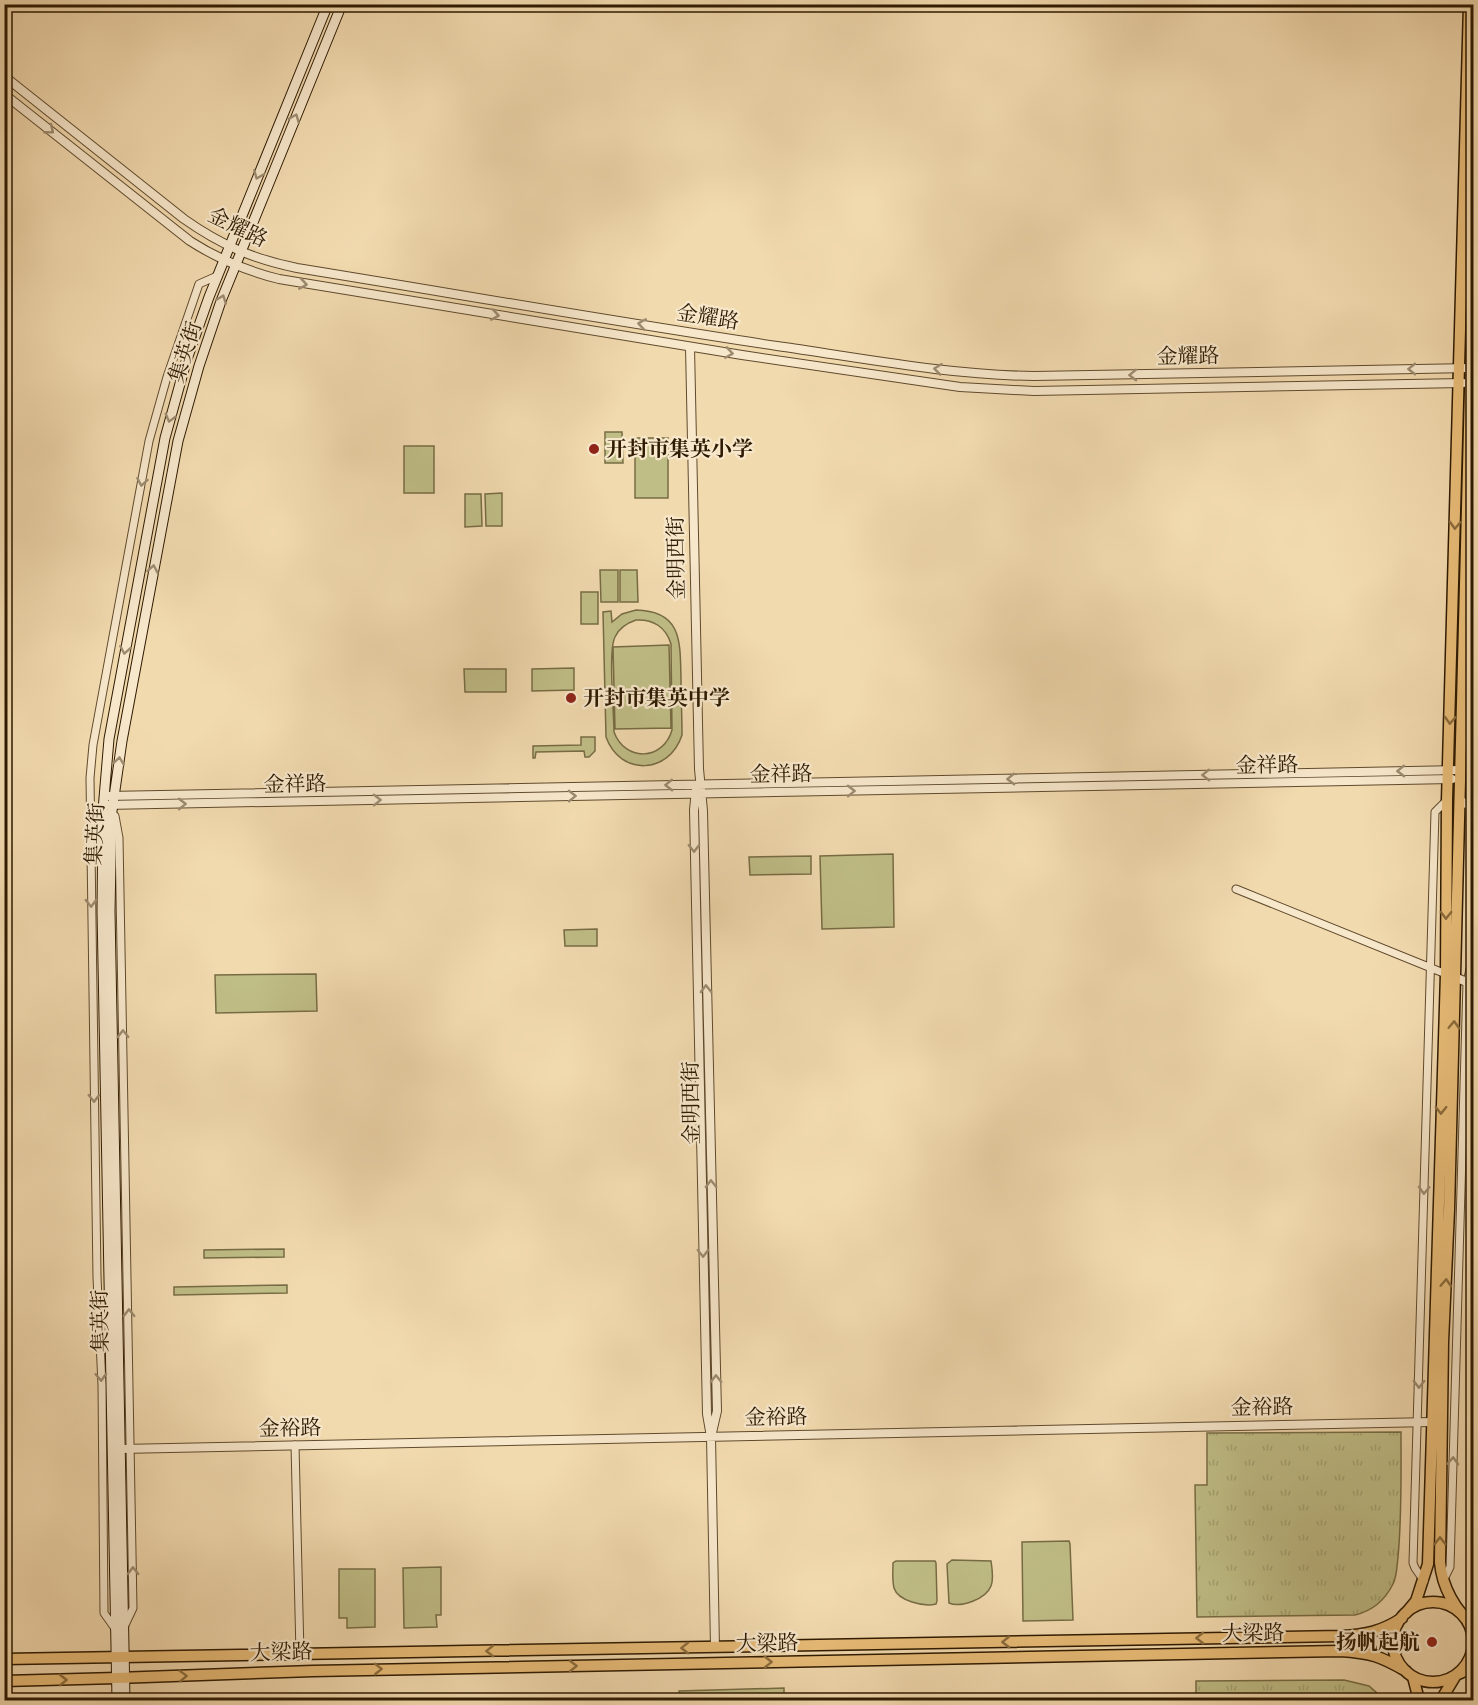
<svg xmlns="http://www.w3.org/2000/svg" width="1478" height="1705" font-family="'IM FELL DW Pica','Noto Serif SC',serif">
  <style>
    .grass { fill: #c0be87; stroke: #776c44; stroke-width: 1.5; fill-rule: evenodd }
    .park { fill: url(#park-tufts); stroke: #776c44; stroke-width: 1.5 }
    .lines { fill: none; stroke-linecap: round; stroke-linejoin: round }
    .minor-casing { stroke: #5f4a2c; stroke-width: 9 }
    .tertiary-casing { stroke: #5f4a2c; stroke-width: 10 }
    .secondary-casing { stroke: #2e1a01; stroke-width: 11 }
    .primary-casing { stroke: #2e1a01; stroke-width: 13 }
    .minor { stroke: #f7e7cb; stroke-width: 7 }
    .tertiary { stroke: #f7e7cb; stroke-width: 8 }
    .secondary { stroke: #f7e7cb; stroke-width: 9 }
    .primary { stroke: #e9bd78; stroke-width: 10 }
    .oneway { stroke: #9d8b70 }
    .oneway2 { stroke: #8c6c3c }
    .poi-dot { fill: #8f2418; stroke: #f7e7cb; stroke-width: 2 }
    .labels { text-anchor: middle; stroke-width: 4.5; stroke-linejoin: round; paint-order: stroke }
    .street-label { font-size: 21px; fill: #2e1a01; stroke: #f7e7cb }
    .poi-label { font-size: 21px; font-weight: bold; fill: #2e1a01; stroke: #f7e7cb; text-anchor: start }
  </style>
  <defs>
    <pattern id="park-tufts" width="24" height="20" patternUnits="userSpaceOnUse" patternTransform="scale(1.5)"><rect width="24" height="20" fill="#c0be87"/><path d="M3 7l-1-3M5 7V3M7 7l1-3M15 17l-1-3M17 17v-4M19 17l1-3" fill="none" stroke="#a5a373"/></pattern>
  </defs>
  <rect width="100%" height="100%" fill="#f2daaf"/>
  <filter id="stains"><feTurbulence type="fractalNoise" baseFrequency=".00333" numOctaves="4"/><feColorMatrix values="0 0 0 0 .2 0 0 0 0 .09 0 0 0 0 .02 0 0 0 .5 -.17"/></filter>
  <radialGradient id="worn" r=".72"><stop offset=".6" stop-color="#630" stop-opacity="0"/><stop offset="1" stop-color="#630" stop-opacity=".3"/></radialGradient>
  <!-- grass -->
  <path class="grass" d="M605,432h17l1,31h-18z
    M635,438h33v60h-33z
    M404,446h30v47h-30z
    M502,493v33h-16l-1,-32z
    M465,494h16l1,32 -17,1z
    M600,570h18v32h-17z
    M620,570h17l1,32h-18z
    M581,592h17v32h-17z
    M636,610c47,1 44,33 45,69 0,19 1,37 1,56 -13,40 -62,41 -76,2l-3,-125 8,-1 1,11 10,-8zM636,620c17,-1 30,7 35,24l1,86c-9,31 -47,32 -58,2 0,-19 -6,-82 1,-95 4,-9 12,-14 21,-17z
    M669,645l2,83 -56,1 -2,-82z
    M574,668v22l-42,1v-22z
    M464,669h42v23h-41z
    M581,737h14v14l-6,6h-4l-1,-6 -48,1 -1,6h-2v-12l48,-1z
    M893,854l1,73 -72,2 -2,-73z
    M811,856v18l-61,1 -1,-18z
    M597,929v17h-32l-1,-16z
    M316,974l1,37 -101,2 -1,-38z
    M284,1249v8l-80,1v-8z
    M287,1285v8l-113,2v-8z
    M1069,1541l1,3 3,76 -50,1 -1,-79z
    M952,1560l39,1c1,7 3,18 0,25 -5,13 -30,22 -42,17l-2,-39z
    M896,1561h39l1,2 1,38 -1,3c-12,3 -38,-3 -42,-16 -2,-8 -1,-17 -1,-25z
    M441,1567v48h-5l1,12 -33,1 -1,-60z
    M339,1569h36v58l-28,1v-10h-8z
    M784,1688v12h-103l-2,-9z"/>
  <!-- park -->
  <path class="park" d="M1472,1410h2l-1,181 -4,-13 -1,-11z
    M1401,1432c0,41 1,83 -3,125 -1,8 -1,19 -5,27 -8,16 -21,27 -38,31l-158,2 -2,-132h12v-52z
    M1344,1680l25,6 16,14h-189v-19z"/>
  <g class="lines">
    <defs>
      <path id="minor" d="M1460,799l14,12
        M115,816l4,22 14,770 -8,17
        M1236,889l210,85
        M295,1445l5,209
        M1424,1581l-9,-13 -2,-5 22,-751 12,-12
        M1443,1581l7,-14 17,-584 7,-33
        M116,1630l-12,-17 -2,-228 -5,-108 -7,-499 3,-33 56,-304 18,-64 32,-93 18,-8"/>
      <path id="tertiary" d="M4,76l180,143c37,26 69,40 113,49 160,26 320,54 480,78 85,12 171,29 257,30l436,-8
        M4,94l186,147c28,18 57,30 89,38l463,76 218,32 74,4 429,-8
        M690,347l9,422 4,42 14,600 -6,26
        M696,790l-2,20 13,604 4,23 4,210
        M107,796l1353,-26
        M106,805l1346,-26
        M1452,976l22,9
        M120,1449l1312,-27"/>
      <path id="secondary" d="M117,1700l-15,-789 1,-101 6,-71 56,-301 21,-76 23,-65 119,-293
        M125,1700l-15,-789 2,-100 10,-70 56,-300 21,-75 22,-65 121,-297"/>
      <path id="primary" d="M1474,234l-25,976 -6,132 -3,220c2,25 15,48 34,64
        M1393 1642a40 40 0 1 1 80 0a40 40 0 1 1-80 0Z
        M1406,1613l10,-12 12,-37 18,-590 1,-174 22,-796
        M4,1659l1338,-23c23,-1 41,-5 60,-18
        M1413,1677l6,23
        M4,1681l113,-3 196,-7 1027,-20c31,2 40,5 66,20
        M1441,1700l15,-25 18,-8"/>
    </defs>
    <!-- minor casing -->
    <use href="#minor" class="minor-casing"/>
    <!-- tertiary casing -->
    <use href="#tertiary" class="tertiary-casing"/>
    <!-- secondary casing -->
    <use href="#secondary" class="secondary-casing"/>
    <!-- primary casing -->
    <use href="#primary" class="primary-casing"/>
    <!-- minor -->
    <use href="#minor" class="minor"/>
    <!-- tertiary -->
    <use href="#tertiary" class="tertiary"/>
    <!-- secondary -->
    <use href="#secondary" class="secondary"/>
    <!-- primary -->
    <use href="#primary" class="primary"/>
  </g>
  <!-- one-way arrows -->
  <defs><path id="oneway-chevron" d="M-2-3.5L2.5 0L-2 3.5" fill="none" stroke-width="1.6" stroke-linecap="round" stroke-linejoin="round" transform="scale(1.5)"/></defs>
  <g class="oneway">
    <use href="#oneway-chevron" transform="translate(295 118) rotate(-68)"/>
    <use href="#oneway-chevron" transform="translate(50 130) rotate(39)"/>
    <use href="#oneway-chevron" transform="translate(258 175) rotate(112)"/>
    <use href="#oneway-chevron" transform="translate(303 284) rotate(9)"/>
    <use href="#oneway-chevron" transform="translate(222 299) rotate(-69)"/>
    <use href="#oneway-chevron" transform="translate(495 315) rotate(9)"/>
    <use href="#oneway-chevron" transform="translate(642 324) rotate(-171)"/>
    <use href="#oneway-chevron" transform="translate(729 353) rotate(9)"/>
    <use href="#oneway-chevron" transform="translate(938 369) rotate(-173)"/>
    <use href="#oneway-chevron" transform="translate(1412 369) rotate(179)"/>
    <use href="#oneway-chevron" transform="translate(1133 375) rotate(179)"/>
    <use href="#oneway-chevron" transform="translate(170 418) rotate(105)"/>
    <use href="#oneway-chevron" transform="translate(142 482) rotate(100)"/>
    <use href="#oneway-chevron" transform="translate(153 569) rotate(-80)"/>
    <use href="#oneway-chevron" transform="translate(125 650) rotate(100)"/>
    <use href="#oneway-chevron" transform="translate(119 761) rotate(-82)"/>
    <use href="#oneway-chevron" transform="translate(1401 771) rotate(179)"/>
    <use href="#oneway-chevron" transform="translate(1206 775) rotate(179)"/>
    <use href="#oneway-chevron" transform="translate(1011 779) rotate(179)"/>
    <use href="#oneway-chevron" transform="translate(669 785) rotate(179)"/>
    <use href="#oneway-chevron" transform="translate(851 791) rotate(-1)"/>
    <use href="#oneway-chevron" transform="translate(572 796) rotate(-1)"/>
    <use href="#oneway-chevron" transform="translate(377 800) rotate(-1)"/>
    <use href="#oneway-chevron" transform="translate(182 804) rotate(-1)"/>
    <use href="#oneway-chevron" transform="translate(694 848) rotate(89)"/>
    <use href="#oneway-chevron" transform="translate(91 903) rotate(89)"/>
    <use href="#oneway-chevron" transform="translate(706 989) rotate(-91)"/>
    <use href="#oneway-chevron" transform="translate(123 1034) rotate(-91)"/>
    <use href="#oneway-chevron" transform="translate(94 1098) rotate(89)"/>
    <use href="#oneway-chevron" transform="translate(711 1184) rotate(-91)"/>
    <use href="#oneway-chevron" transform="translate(1424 1190) rotate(92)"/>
    <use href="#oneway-chevron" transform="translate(703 1253) rotate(89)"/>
    <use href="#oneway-chevron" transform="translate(129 1313) rotate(-91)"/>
    <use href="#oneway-chevron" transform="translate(101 1377) rotate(87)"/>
    <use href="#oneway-chevron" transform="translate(716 1379) rotate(-91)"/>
    <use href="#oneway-chevron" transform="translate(1419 1384) rotate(91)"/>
    <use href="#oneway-chevron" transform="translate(1453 1461) rotate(-88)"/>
    <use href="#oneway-chevron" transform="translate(133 1571) rotate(-91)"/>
  </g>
  <g class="oneway2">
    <use href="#oneway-chevron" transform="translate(1455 525) rotate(92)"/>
    <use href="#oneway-chevron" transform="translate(1450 720) rotate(92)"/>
    <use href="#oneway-chevron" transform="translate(1446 915) rotate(91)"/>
    <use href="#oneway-chevron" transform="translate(1454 1025) rotate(-88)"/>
    <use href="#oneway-chevron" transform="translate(1441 1110) rotate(91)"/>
    <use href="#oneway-chevron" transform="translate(1446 1283) rotate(-87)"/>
    <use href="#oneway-chevron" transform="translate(1440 1541) rotate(-90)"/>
    <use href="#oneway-chevron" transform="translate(1200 1638) rotate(179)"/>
    <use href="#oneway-chevron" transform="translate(1006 1642) rotate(179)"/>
    <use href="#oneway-chevron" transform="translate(685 1648) rotate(179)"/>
    <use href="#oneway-chevron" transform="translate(490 1651) rotate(179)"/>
    <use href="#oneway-chevron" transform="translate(768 1662) rotate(-1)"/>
    <use href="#oneway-chevron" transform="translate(573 1666) rotate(-1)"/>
    <use href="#oneway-chevron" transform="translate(378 1669) rotate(-1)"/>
    <use href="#oneway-chevron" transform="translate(183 1676) rotate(-2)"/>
    <use href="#oneway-chevron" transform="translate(63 1680) rotate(-1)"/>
  </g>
  <!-- markers -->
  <g class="poi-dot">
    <circle cx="594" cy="449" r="6"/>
    <circle cx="571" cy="698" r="6"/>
    <circle cx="1432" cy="1642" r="6"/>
  </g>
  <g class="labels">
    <!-- street labels -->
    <g class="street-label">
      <text transform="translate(238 227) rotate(26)" y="7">金耀路</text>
      <text transform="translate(708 317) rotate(9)" y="7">金耀路</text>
      <text transform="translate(185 352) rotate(-72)" y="7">集英街</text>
      <text transform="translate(1188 356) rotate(-1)" y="7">金耀路</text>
      <text transform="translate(676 558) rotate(-91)" y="7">金明西街</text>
      <text transform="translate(1267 765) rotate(-1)" y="7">金祥路</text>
      <text transform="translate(781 774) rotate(-1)" y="7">金祥路</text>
      <text transform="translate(295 784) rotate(-1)" y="7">金祥路</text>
      <text transform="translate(95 834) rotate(-87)" y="7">集英街</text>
      <text transform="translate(691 1103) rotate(-91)" y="7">金明西街</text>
      <text transform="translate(100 1321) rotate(-91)" y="7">集英街</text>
      <text transform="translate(1262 1407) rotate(-1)" y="7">金裕路</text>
      <text transform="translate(776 1417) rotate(-1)" y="7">金裕路</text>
      <text transform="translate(290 1428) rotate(-1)" y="7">金裕路</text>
      <text transform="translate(1253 1633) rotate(-1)" y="7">大梁路</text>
      <text transform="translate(767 1643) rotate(-1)" y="7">大梁路</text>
      <text transform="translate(281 1652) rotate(-2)" y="7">大梁路</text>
    </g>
    <!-- poi labels -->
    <g class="poi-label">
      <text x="606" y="456">开封市集英小学</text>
      <text x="583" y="705">开封市集英中学</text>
      <text x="1420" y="1649" text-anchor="end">扬帆起航</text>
    </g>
  </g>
  <!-- margin -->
  <rect width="1478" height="1705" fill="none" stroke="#f2daaf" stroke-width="24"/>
  <rect x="6" y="6" width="1466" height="1693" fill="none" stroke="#2e1a01" stroke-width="3"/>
  <rect x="12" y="12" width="1454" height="1681" fill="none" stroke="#2e1a01" stroke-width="1.5"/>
  <rect width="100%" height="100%" filter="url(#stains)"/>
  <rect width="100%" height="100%" fill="url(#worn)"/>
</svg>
